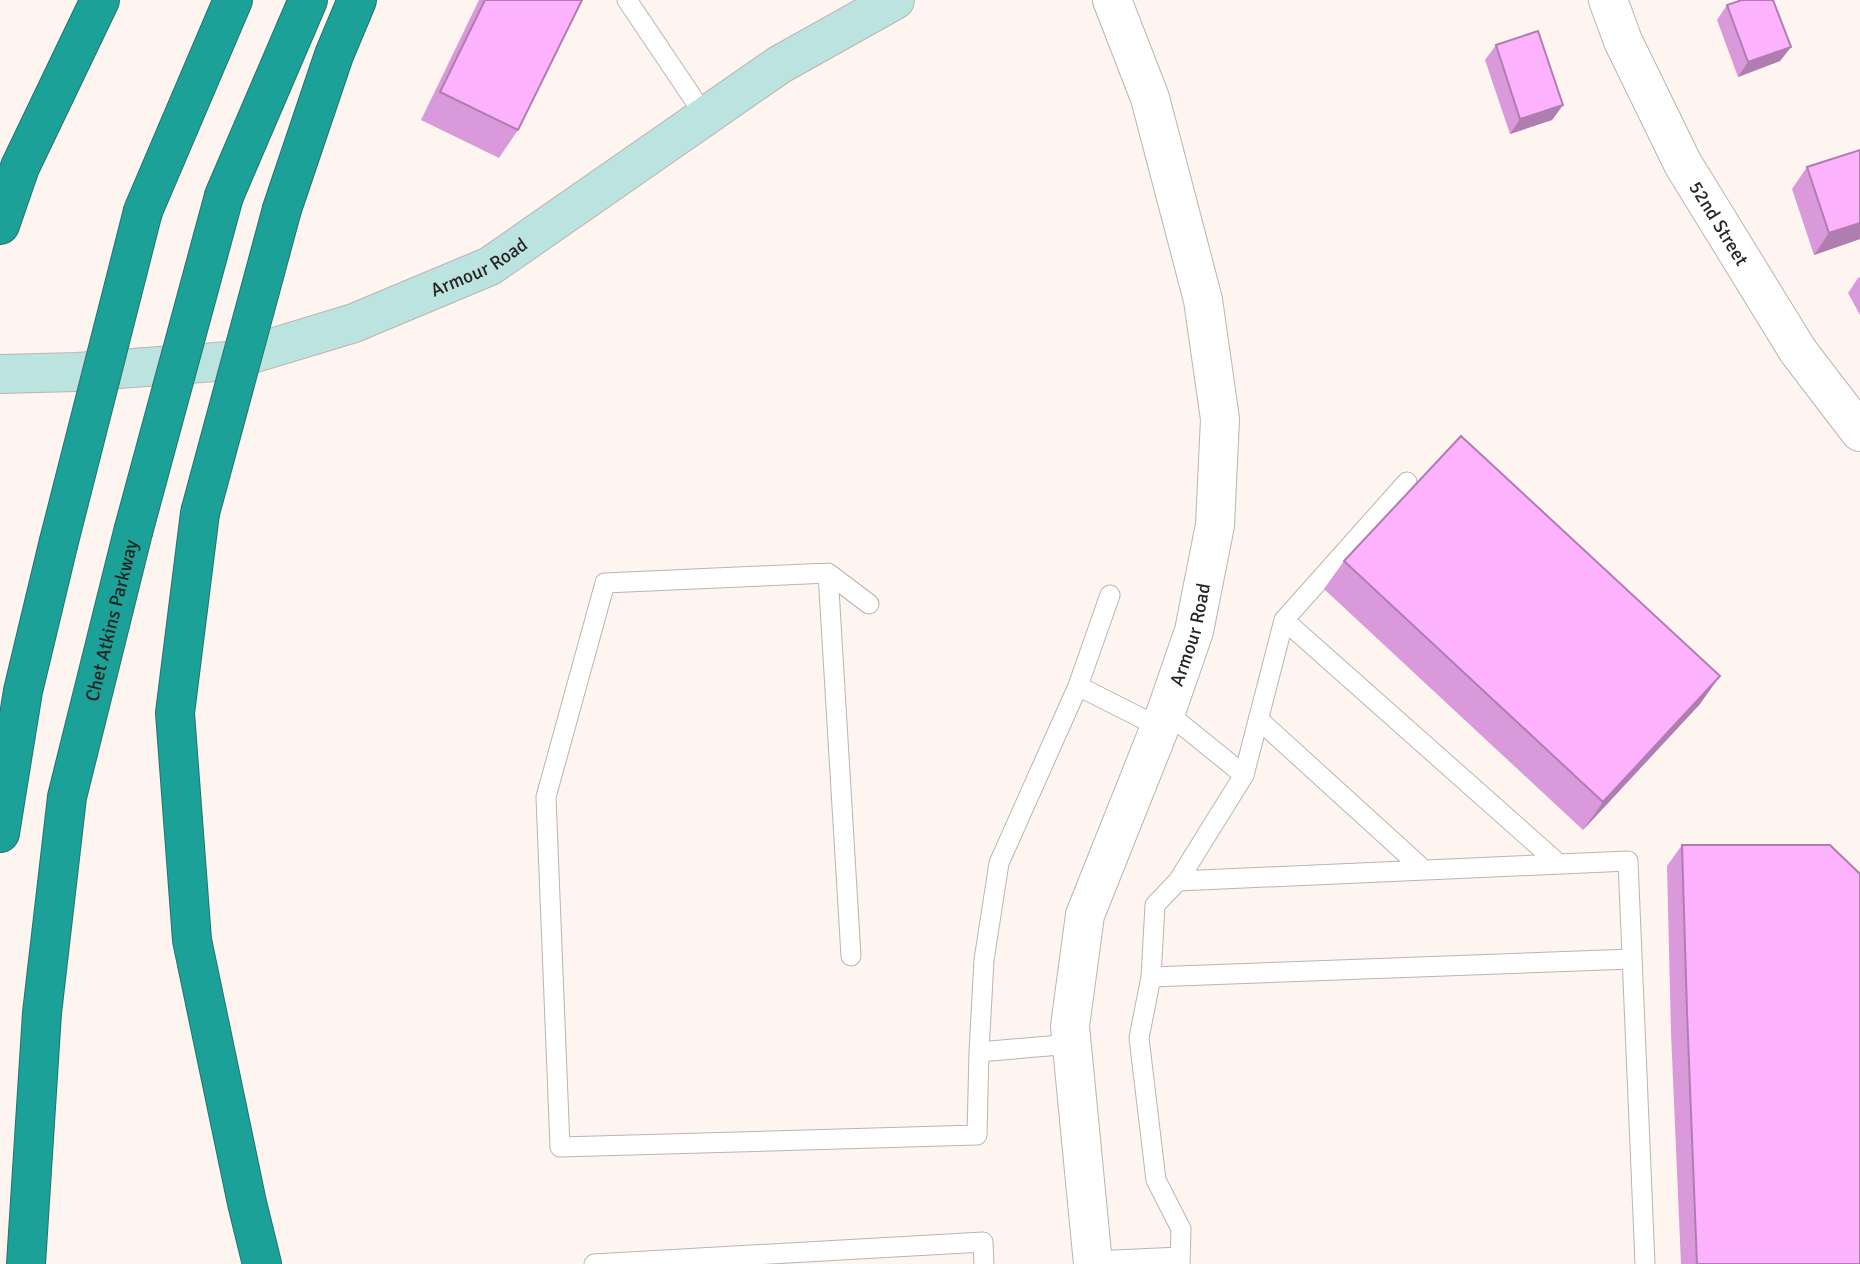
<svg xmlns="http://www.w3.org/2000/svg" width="1860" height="1264" font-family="Signika,sans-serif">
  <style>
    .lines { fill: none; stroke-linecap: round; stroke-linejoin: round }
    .lane-casing { stroke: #bcb4b0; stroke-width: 21 }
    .street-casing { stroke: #bcb4b0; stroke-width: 40 }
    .secondary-casing { stroke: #bcb4b0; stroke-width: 40 }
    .highway-casing { stroke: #20766e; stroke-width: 40 }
    .lane { stroke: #fff; stroke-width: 19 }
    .street { stroke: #fff; stroke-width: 38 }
    .secondary { stroke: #bbe3e0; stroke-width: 38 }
    .highway { stroke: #1ba197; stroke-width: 38 }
    .highway-bridge-casing { stroke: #20766e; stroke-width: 40; stroke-linecap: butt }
    .highway-bridge { stroke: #1ba197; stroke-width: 38 }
    .wall { fill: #d999da }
    .shaded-wall { fill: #b07db1 }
    .building { fill: #fcb2fd; stroke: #b07db1; stroke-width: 2 }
    .labels { text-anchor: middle; stroke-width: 5; stroke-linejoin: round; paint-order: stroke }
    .street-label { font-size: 19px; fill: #282523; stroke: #fef5f0 }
  </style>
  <rect width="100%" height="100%" fill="#fef5f0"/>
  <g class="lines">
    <defs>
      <path id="lane" d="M627,0l78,116
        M1407,482l-123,138 275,244
        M828,573l23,383
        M869,604l-41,-31 -223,10 -59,214 14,350 417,-12 2,-83
        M1078,686l32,-91
        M1166,712l78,63 -66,106 450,-20 17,403
        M1258,719l166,151
        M1244,775l40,-155
        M1178,881l-23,24 -4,72 481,-18
        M1151,977l-12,61 17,142 25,49 -1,35
        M1072,1044l-93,8 5,-92 15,-97 79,-177 81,41
        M1093,1261l87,-4
        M594,1264l389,-22 1,22"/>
      <g id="street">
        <path id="s1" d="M1608,0l15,41 60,123 115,187 62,81"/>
        <path id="s2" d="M1093,1264l-23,-238 15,-111 81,-203 28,-81 21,-106 5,-106 -17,-119 -53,-202 -38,-98"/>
      </g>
      <g id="secondary">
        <path id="s3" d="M0,374l77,-2 152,-11 125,-38 136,-57 289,-201 116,-65"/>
      </g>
      <g id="highway">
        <path d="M224,196l84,-196"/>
        <path d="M282,209l52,-154 23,-55"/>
        <path d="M143,211l90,-211"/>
        <path d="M0,225l20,-58 80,-167"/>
        <path d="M200,513l-25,200 17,227 55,263 15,61"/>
        <path d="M0,833l23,-142 35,-146"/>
        <path id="s4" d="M26,1264l16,-251 25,-216 66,-265"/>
      </g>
    </defs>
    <!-- lane casing -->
    <use href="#lane" class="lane-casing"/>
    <!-- street casing -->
    <use href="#street" class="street-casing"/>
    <!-- secondary casing -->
    <use href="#secondary" class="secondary-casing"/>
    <!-- highway casing -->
    <use href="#highway" class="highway-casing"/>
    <!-- lane -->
    <use href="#lane" class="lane"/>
    <!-- street -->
    <use href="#street" class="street"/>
    <!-- secondary -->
    <use href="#secondary" class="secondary"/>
    <!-- highway -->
    <use href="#highway" class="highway"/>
    <defs>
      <path id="highway-bridge" d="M200,513l82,-304
        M133,532l91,-336
        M58,545l85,-334"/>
    </defs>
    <!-- highway-bridge casing -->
    <use href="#highway-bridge" class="highway-bridge-casing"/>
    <!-- highway-bridge -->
    <use href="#highway-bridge" class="highway-bridge"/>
  </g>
  <!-- wall -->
  <path class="wall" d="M479,0h103l-64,130 -19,28 -78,-38z
    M1727,5l64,42 -11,14 -42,16 -21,-57z
    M1496,45l67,60 -11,15 -42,14 -25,-74z
    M1860,150v89l-46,16 -22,-66 15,-22z
    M1860,277v38l-12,-22 10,-15z
    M1344,561l356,143 -117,126 -259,-241z
    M1682,845l178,419h-179l-10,-231 -4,-167z"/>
  <!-- shaded-wall -->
  <path class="shaded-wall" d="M1791,47l-11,14 -42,16 10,-15z
    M1563,105l-11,15 -42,14 10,-15z
    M1860,223v16l-46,16 15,-22z
    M1720,676l-20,28 -117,126 20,-28z"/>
  <!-- building -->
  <path class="building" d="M485,0h97l-64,130 -78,-38z
    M1742,0h31l18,47 -43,15 -21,-57z
    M1538,31l25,74 -43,14 -24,-74z
    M1860,150v73l-31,10 -22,-66z
    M1461,436l259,240 -117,126 -259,-241z
    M1682,845h148l30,29v390h-163l-10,-252z"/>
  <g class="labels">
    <!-- street labels -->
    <g class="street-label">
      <text dy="7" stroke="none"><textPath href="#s1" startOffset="250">52nd Street</textPath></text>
      <text dy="7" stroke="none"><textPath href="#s3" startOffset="497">Armour Road</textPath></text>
      <text dy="7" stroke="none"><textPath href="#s4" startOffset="651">Chet Atkins Parkway</textPath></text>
      <text dy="7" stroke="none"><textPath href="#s2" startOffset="651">Armour Road</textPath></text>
    </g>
  </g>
</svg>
